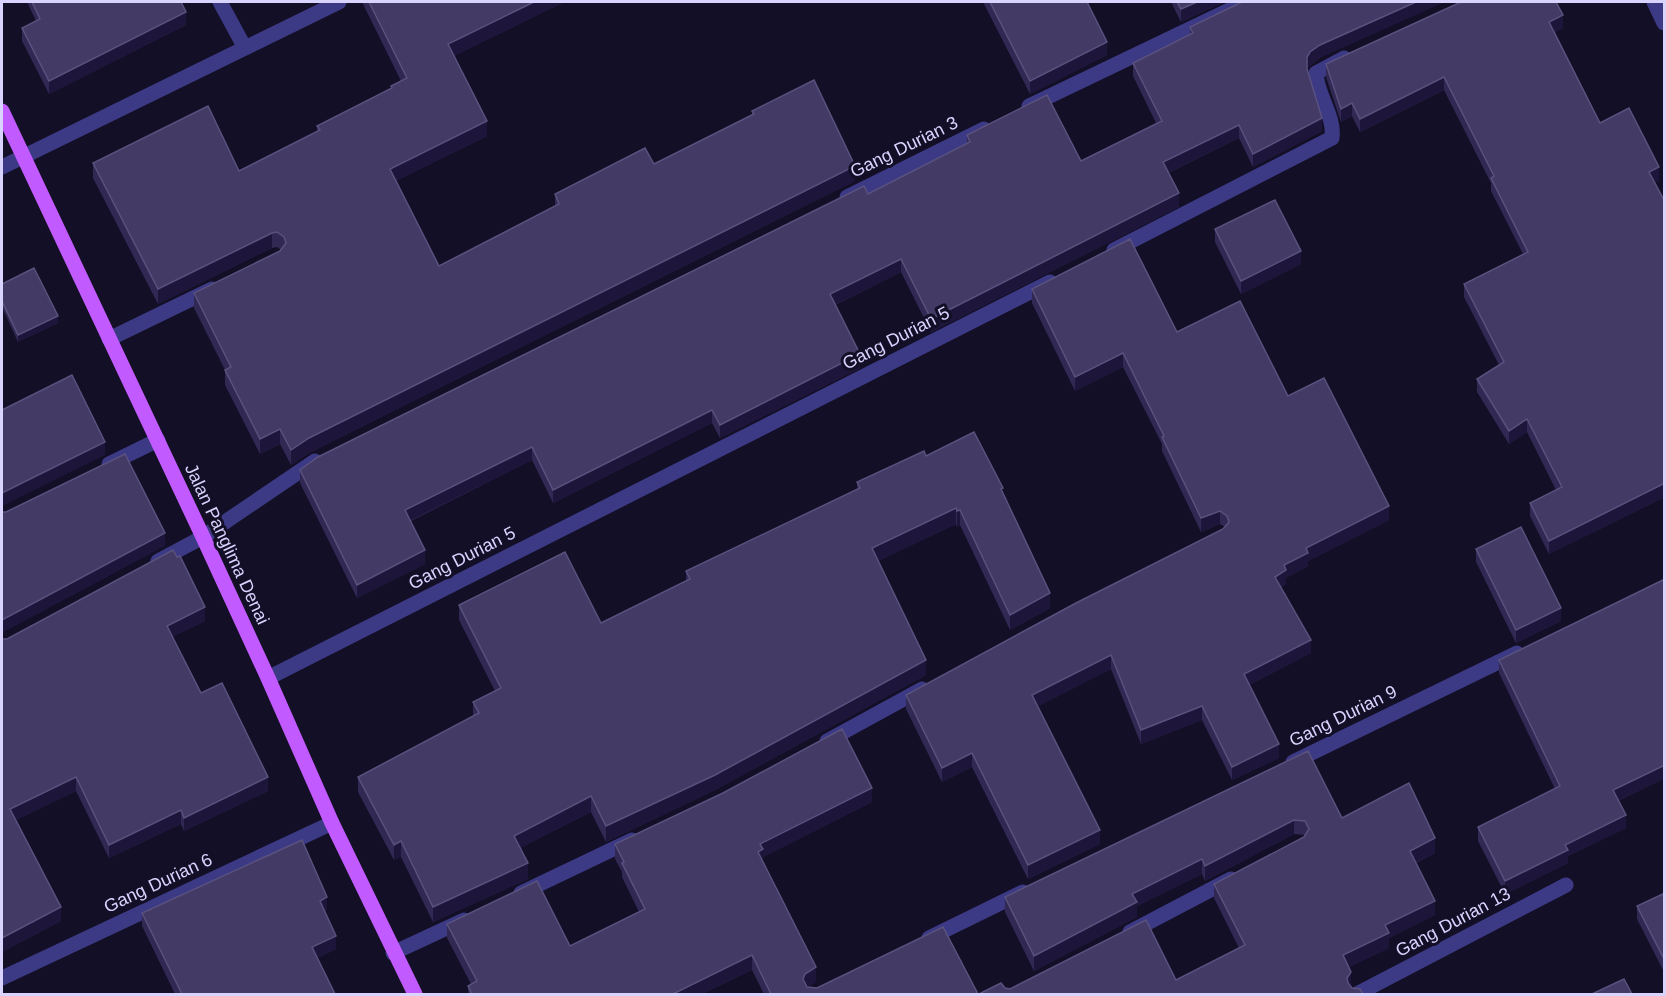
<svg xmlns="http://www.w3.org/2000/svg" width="1666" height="996" font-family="Arial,sans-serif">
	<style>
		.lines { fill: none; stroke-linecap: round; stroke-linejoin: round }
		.service { stroke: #3d3a85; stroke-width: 15 }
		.minor { stroke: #3d3a85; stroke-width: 15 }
		.primary { stroke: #c25bff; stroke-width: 15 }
		.wall { fill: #312854 }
		.shaded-wall { fill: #1d163a }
		.building { fill: #433a66; stroke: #5a527e; stroke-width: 1.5 }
		.labels { text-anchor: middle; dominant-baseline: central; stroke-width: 6; stroke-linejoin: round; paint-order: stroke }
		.street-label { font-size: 18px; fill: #d9d4ff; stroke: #130f26 }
	</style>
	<rect width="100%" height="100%" fill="#130f26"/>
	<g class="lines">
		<g class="service">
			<path d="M220 2 245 48"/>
			<path d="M109 464 158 440"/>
		</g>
		<g class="minor">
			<path d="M1654 2 1664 23"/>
			<path d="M1029 106 1246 2"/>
			<path d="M2 167 339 2"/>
			<path d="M847 197 984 129"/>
			<path d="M1114 250 1332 138C1335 116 1317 95 1316 73L1344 58"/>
			<path d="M109 339 212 289"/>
			<path d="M158 561 203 537 315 461"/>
			<path d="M268 678 1050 282"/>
			<path d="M827 741 922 689"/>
			<path d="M1293 762 1517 653"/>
			<path d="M521 893 632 840"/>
			<path d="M1130 932 1231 879"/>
			<path d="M929 938 1023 892"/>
			<path d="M393 953 464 920"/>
			<path d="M2 978 332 823"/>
			<path d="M1357 994 1566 885"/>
		</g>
		<path class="primary" d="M2 111 203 537 268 678 332 823 415 994"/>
	</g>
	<g class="wall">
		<path d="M27 2H181L186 25 49 94 22 41V28L36 21Z"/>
		<path d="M362 2H564L454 56 487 136 396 181 439 266 555 206V194L654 164 752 114V111L855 181 309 453 291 465 280 444 260 454 225 385V370L194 308V293L281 250 277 247 272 248 158 304 93 178V163L239 171 317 132V126L391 89V86L401 81Z"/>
		<path d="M984 2H1087L1107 55 1030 94 984 4Z"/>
		<path d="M1171 2H1224L1181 22Z"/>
		<path d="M1190 27 1320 58 1310 66 1307 69 1322 131 1253 167 1239 138 1168 173 1179 207 931 332 901 272 835 305 860 368 720 438 712 423 553 503 532 460 411 521 425 564 357 598 300 483V470L868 194 967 144V135L1081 161 1156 123 1133 76V63L1190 34Z"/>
		<path d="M1563 28 1555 32 1600 123 1659 180 1654 182 1665 202V497L1549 554 1530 516V503L1556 490 1527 432 1509 444 1477 392V379L1499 365 1464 297V284L1523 254 1491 191V183L1444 90 1360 132 1352 116 1341 122 1326 77V64Z"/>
		<path d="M1215 229 1301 264 1241 294 1215 242Z"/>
		<path d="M2 284 58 323 18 342 2 307Z"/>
		<path d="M1032 289 1177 332 1288 396 1389 520 1308 561V566L1286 578V584L1281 587 1311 653 1249 685 1279 758 1232 780 1202 720 1141 744 1111 669 1038 706 1100 844 1028 879 972 767 942 782 906 709V695L1223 529 1225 527 1220 524 1201 532 1162 451V444L1123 367 1075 391 1032 303Z"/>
		<path d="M926 456 1003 493 1050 608 1010 630 960 525 957 527 956 524 878 561 926 675 715 790 606 842 591 812 520 848 528 879 433 922 401 857 394 860 358 792V777L473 716V702L495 691 459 620V605L601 623 686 581V571L857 490V482Z"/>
		<path d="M1476 549 1561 621 1516 643 1476 562Z"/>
		<path d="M205 621 172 637 201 693 268 791 184 831 181 824 109 858 76 791 16 820 61 921 2 952V639Z"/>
		<path d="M1499 660 1665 778 1618 801 1626 828 1568 856V863L1505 894 1478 841V827L1555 789 1499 673Z"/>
		<path d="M1308 751 1342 818 1435 853 1416 863 1435 915 1389 938V948L1349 967 1351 987 979 994 1005 988 1010 989 1176 980 1239 948 1214 898V884L1304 837 1305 835 1294 834 1205 881 1202 874 1137 906V917L1034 971 1005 912V897Z"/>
		<path d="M872 802 763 857V862L816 982 808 987 978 994H764L752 970 702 994H468V986L471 984 447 938V924L570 946 639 912 622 877V872L615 859V844Z"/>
		<path d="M1665 893V974L1637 919V906Z"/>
		<path d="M327 910 325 911 336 949 317 958 335 994H175L142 926V913Z"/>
	</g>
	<g class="shaded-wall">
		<path d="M534 2H564L448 59V44Z"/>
		<path d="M1197 2H1224L1181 22V9Z"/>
		<path d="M1416 2H1445L1320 58 1310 66 1307 70V57L1310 52 1320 45Z"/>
		<path d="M186 12V25L49 94V81Z"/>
		<path d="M1563 15V28L1549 35V22Z"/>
		<path d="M1107 42V55L1030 94V81Z"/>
		<path d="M1444 77V90L1360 132V119Z"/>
		<path d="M1352 103V116L1341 122V109Z"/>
		<path d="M1322 118V131L1253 167V154Z"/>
		<path d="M487 121V136L390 184V169Z"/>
		<path d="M1239 125V138L1163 175V162Z"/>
		<path d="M855 166V181L309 453 291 465V450L309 438Z"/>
		<path d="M1659 167V180L1649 185V172Z"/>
		<path d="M1179 193V207L931 332V319Z"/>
		<path d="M272 233V248L158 304V289Z"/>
		<path d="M1301 251V264L1241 294V281Z"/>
		<path d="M901 259V272L830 307V294Z"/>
		<path d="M58 316V323L18 342V335Z"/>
		<path d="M1123 353V367L1075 391V377Z"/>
		<path d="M860 354V368L720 438V425Z"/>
		<path d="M712 410V423L553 503V490Z"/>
		<path d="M1527 419V432L1509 444V431Z"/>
		<path d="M280 429V444L260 454V439Z"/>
		<path d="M105 442V455L2 506V493Z"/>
		<path d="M532 447V460L405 523V510Z"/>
		<path d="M1665 483V497L1549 554V541Z"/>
		<path d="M1389 506V520L1308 561V566L1286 578V584L1275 590V577L1284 565 1306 548Z"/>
		<path d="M956 508V524L872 564V548Z"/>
		<path d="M960 510V525L957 527V511Z"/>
		<path d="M1220 511V524L1201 532V518Z"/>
		<path d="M165 533V546L2 633V620Z"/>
		<path d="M425 550V564L357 598V585Z"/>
		<path d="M1050 593V608L1010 630V615Z"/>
		<path d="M205 607V621L167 640V626Z"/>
		<path d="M1561 608V621L1516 643V630Z"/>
		<path d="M1311 640V653L1244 688V674Z"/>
		<path d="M1111 655V669L1032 709V695Z"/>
		<path d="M926 660V675L715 790 606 842V826Z"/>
		<path d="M1202 706V720L1141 744V730Z"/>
		<path d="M1279 744V758L1232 780V767Z"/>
		<path d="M972 753V767L942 782V768Z"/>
		<path d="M1665 765V778L1613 803V790Z"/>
		<path d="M76 777V791L10 823V809Z"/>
		<path d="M268 777V791L184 831V818Z"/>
		<path d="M872 788V802L763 857V864L758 852 760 844Z"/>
		<path d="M591 796V812L514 851V836Z"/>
		<path d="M181 810V824L109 858V845Z"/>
		<path d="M1626 815V828L1568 856V863L1505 894V881L1565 845Z"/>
		<path d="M1294 820V834L1205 881V866Z"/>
		<path d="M1100 830V844L1028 879V865Z"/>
		<path d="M1435 838V853L1410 865V851Z"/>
		<path d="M401 841V857L394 860V845Z"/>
		<path d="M1202 859V874L1137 906V917L1034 971V956L1132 894Z"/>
		<path d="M528 863V879L433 922V907Z"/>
		<path d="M327 897V910L320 914V901Z"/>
		<path d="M1435 901V915L1389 938V948L1343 970V955L1385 925Z"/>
		<path d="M61 907V921L2 952V938Z"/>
		<path d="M336 936V949L312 960V947Z"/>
		<path d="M752 955V970L702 994H673Z"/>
		<path d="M816 967V982L805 989 803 979 805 974Z"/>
		<path d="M1351 972V986L1347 993V978Z"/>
	</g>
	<g class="building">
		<path d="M32 2H181L186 12 49 81 22 28 40 19Z"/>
		<path d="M369 2H534L448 44 487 121 390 169 439 266 559 204 555 194 645 148 654 164 754 114 752 111 814 80 855 166 309 438 291 450 280 429 260 439 225 370 231 367 194 293 280 251 286 243 284 237 277 232 272 233 158 289 93 163 208 106 239 171 320 130 317 126 392 88 391 86 407 78Z"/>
		<path d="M990 2H1087L1107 42 1030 81Z"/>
		<path d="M1177 2H1197L1181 9Z"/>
		<path d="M1242 2H1416L1320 45 1310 52 1307 57V69L1322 118 1253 154 1239 125 1163 162 1179 193 931 319 901 259 830 294 860 354 720 425 712 410 553 490 532 447 405 510 425 550 357 585 300 470 318 457 864 186 868 194 970 142 967 135 1047 95 1081 161 1162 121 1133 63 1193 33 1190 27Z"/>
		<path d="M1461 2H1556L1563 15 1549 22 1600 123 1629 108 1659 167 1649 172 1665 202V483L1549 541 1530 503 1562 487 1527 419 1509 431 1477 379 1504 362 1464 284 1528 252 1491 178 1494 176 1444 77 1360 119 1352 103 1341 109 1326 64Z"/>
		<path d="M1275 200 1301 251 1241 281 1215 229Z"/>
		<path d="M1130 239 1177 332 1240 301 1288 396 1324 378 1389 506 1306 548 1308 553 1284 565 1286 570 1275 577 1311 640 1244 674 1279 744 1232 767 1202 706 1141 730 1111 655 1032 695 1100 830 1028 865 972 753 942 768 906 695 1076 603 1223 529 1229 522 1227 516 1220 511 1201 518 1162 437 1164 436 1123 353 1075 377 1032 289Z"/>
		<path d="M34 268 58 316 18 335 2 301V284Z"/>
		<path d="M72 375 105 442 2 493V410Z"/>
		<path d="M974 432 1003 488 1001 489 1050 593 1010 615 960 510 957 511 956 508 872 548 926 660 715 775 606 826 591 796 514 836 528 863 433 907 401 841 394 845 358 777 479 713 473 702 501 688 459 605 565 552 601 623 690 579 686 571 860 488 857 482 924 451 926 456Z"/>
		<path d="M125 454 165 533 2 620V512H6Z"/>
		<path d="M1521 527 1561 608 1516 630 1476 549Z"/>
		<path d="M173 550 177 557 180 556 205 607 167 626 201 693 222 683 268 777 184 818 181 810 109 845 76 777 10 809 61 907 2 938V639H7Z"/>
		<path d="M1665 579V765L1613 790 1626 815 1565 845 1568 850 1505 881 1478 827 1560 786 1499 660Z"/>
		<path d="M842 729 872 788 760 844 763 849 758 852 816 967 805 974 803 979 807 987 817 988 943 927 978 994H771L752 955 673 994H472L468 986 477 981 447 924 537 881 570 946 645 909 622 863 624 862 615 844 723 793Z"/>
		<path d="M1308 751 1342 818 1409 783 1435 838 1410 851 1435 901 1385 925 1389 933 1343 955 1351 972 1347 978 1348 983 1352 988 1360 989 1363 994H979L1001 983 1005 988 1010 989 1146 920 1176 980 1245 945 1214 884 1304 837 1309 829 1305 821 1294 820 1205 866 1202 859 1132 894 1137 902 1034 956 1005 897Z"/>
		<path d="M302 840 327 897 320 901 336 936 312 947 335 994H182L142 913Z"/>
		<path d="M1665 893V961L1637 906Z"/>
		<path d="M1624 979 1632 994H1592Z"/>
	</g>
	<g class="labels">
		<g class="street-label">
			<text transform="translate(904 147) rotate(-26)">Gang Durian 3</text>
			<text transform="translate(896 338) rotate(-27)">Gang Durian 5</text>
			<text transform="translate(227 544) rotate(65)">Jalan Panglima Denai</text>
			<text transform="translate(462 558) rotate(-27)">Gang Durian 5</text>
			<text transform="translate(1343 716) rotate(-26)">Gang Durian 9</text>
			<text transform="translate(158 883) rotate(-25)">Gang Durian 6</text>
			<text transform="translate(1453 922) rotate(-28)">Gang Durian 13</text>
		</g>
	</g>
	<rect width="1666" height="996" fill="none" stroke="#d9d4ff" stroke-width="6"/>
</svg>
